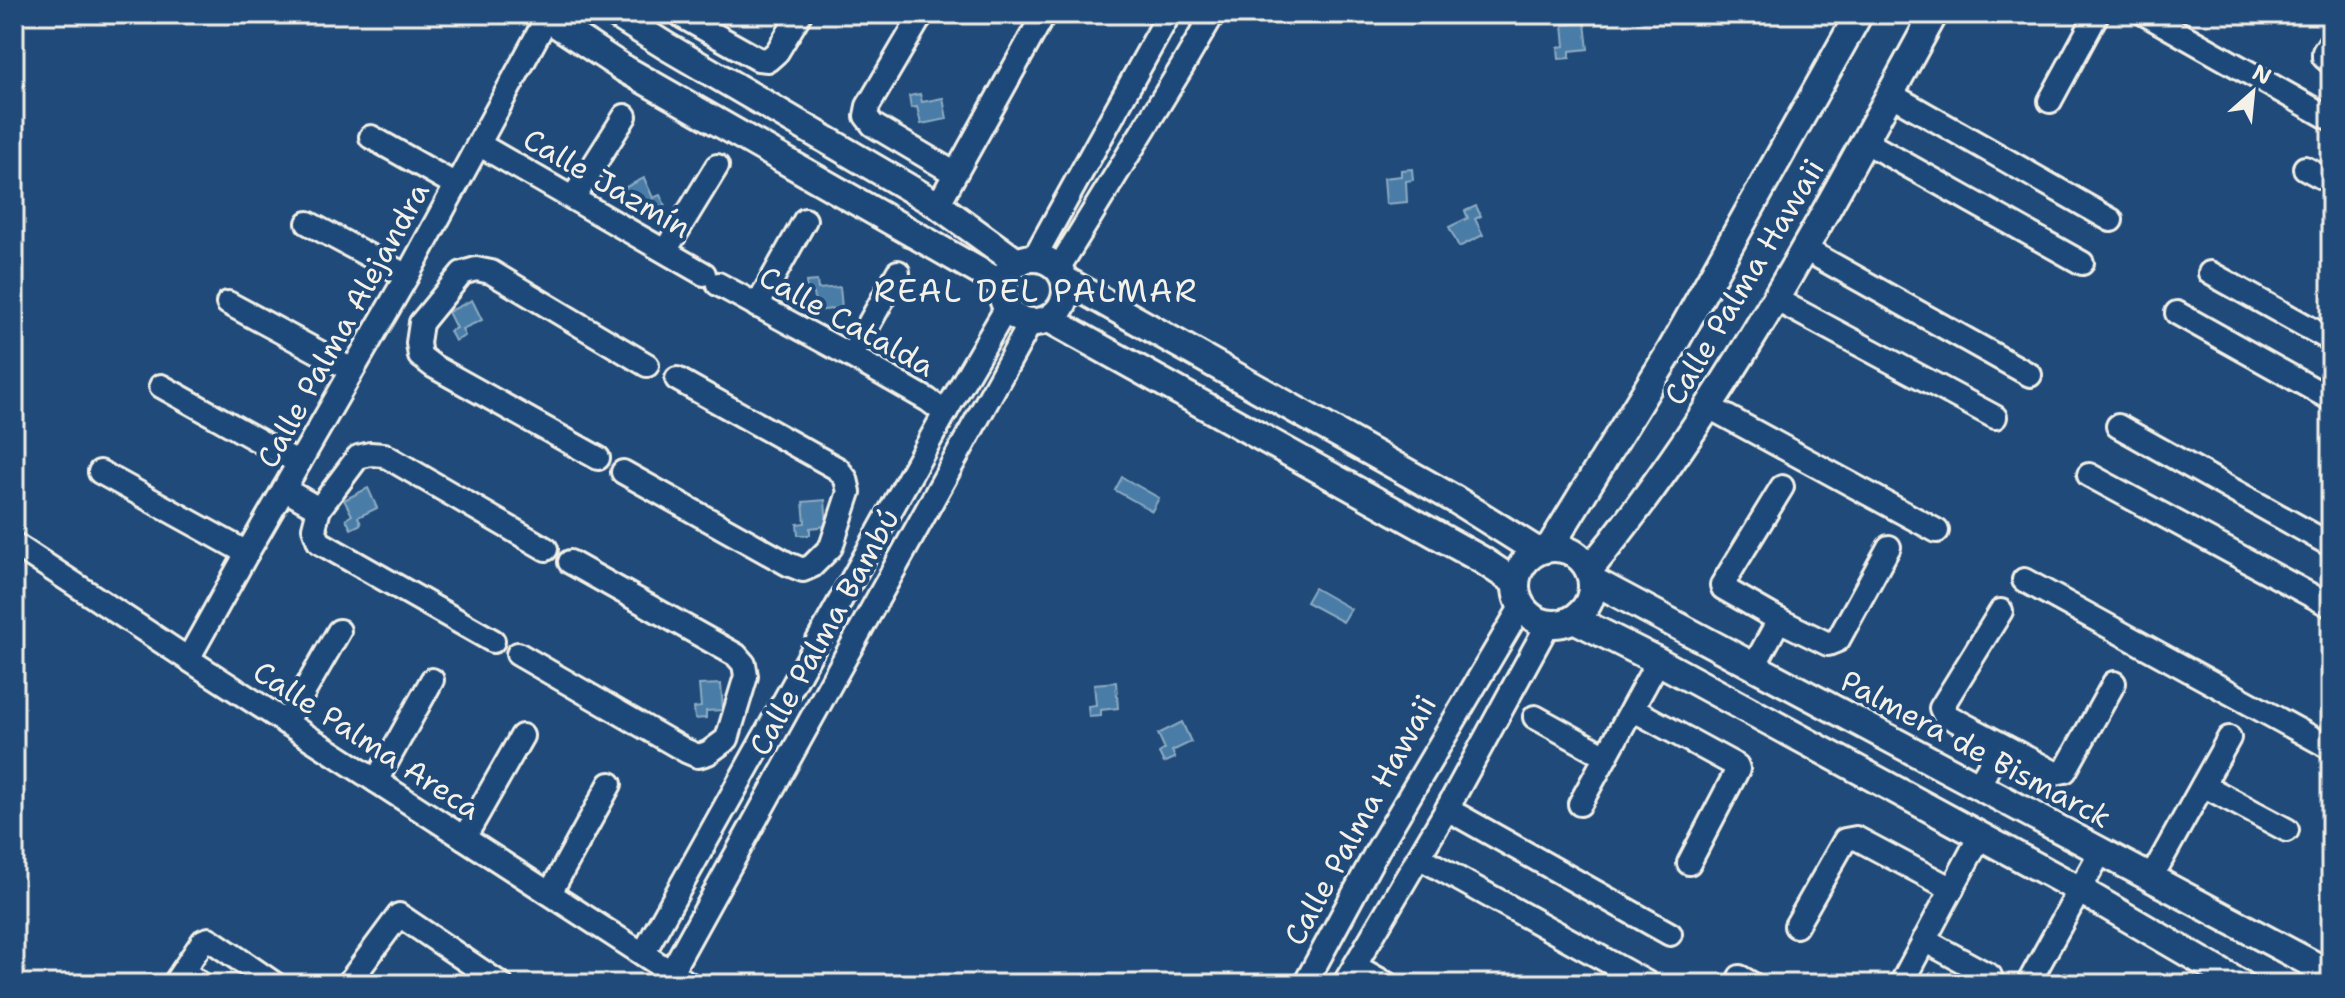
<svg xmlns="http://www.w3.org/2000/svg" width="2345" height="998" font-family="'Shantell Sans',sans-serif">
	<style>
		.water { fill: #4a7da7; stroke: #8eabc1; stroke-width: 2 }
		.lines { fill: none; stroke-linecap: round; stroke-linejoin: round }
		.minor-casing { stroke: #f4f1e8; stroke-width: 28 }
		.tertiary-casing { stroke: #f4f1e8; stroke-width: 32 }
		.minor { stroke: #1f4a7a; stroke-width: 22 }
		.tertiary { stroke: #1f4a7a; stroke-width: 26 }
		.labels { text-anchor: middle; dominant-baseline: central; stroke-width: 8; stroke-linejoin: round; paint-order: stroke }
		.street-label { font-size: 30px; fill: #f4f1e8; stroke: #1f4a7a }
		.neighbourhood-label { font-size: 32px; letter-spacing: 2px; fill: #f4f1e8; stroke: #1f4a7a }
	</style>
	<rect width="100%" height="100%" fill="#1f4a7a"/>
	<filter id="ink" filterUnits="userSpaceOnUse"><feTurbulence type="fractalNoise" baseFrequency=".0125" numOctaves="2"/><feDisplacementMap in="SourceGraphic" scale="16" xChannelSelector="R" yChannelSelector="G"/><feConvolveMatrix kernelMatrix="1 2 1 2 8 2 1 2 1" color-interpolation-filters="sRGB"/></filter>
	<g filter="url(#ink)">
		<g class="water">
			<path d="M1585 23 1588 49 1570 51V58L1559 59 1558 47 1565 46 1563 25Z"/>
			<path d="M920 94 922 102 943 98 947 119 921 124 917 107 911 108 909 96Z"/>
			<path d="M1412 169 1413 180 1406 181 1407 202 1386 204 1384 178 1401 176V170Z"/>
			<path d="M644 178 653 198 660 195 665 205 655 210 652 204 636 212 624 188Z"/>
			<path d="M1476 206 1481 216 1475 219 1483 235 1459 247 1449 227 1468 218 1465 211Z"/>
			<path d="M817 281 818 289 840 287 842 308 815 311 814 294H807L806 282Z"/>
			<path d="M472 300 482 320 462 329 465 336 455 341 450 331 456 328 448 312Z"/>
			<path d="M1122 477 1159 498 1152 511 1115 490Z"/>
			<path d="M368 488 377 508 358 517 361 524 351 529 346 519 352 515 344 500Z"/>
			<path d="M825 500 827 526 810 528V535H798L797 524 805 523 803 502Z"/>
			<path d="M1314 588 1351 609 1343 622 1306 602Z"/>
			<path d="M1116 682 1118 708 1101 710V716L1089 717 1088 706 1096 705 1094 684Z"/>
			<path d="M721 684 723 710 706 711V718L695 719 694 708 701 707 699 685Z"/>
			<path d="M1182 722 1191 742 1172 751 1175 758 1164 763 1159 753 1165 749 1158 734Z"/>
		</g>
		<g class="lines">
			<defs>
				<g id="minor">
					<path d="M922 14 868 106 866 116 873 125 954 173"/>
					<path d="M2145 14 2331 119"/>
					<path d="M683 17 758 59 768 60 777 52 800 14"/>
					<path d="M2331 41 2324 52V57L2331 63"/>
					<path d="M1890 94 2111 220"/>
					<path d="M2050 101 2097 14"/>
					<path d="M371 137 456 185"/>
					<path d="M1864 141 2082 263"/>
					<path d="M480 145 704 274"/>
					<path d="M2305 168 2331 182"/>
					<path d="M573 198 625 116"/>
					<path d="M938 205 1044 14"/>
					<path d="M308 223 407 276"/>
					<path d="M1803 248 2030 375"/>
					<path d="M665 251 717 166"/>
					<path d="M1034 258 1169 14"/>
					<path d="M1058 269 1182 67 1213 14"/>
					<path d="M2210 273 2331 340"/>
					<path d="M718 284 851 356 928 400 945 413"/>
					<path d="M1775 299 1995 417"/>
					<path d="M228 303 352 370"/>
					<path d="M757 306 805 220"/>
					<path d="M2177 313 2331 399"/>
					<path d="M421 323 462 273 476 269 491 272 647 365"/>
					<path d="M421 323 418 343 420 356 433 366 598 458"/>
					<path d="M851 356 898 272"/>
					<path d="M161 386 299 463"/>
					<path d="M1709 407 1937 531"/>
					<path d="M2118 426 2331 545"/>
					<path d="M100 472 247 553"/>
					<path d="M623 472 788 564 803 570 812 566 831 547 849 492 846 479 838 469 677 379"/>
					<path d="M2089 475 2331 606"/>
					<path d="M1782 487 1722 585 1723 588 1779 620 1828 644 1838 640 1889 547"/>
					<path d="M284 489 319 509"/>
					<path d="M14 544 188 659 689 984"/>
					<path d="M2024 580 2331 748"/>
					<path d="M2001 611 1941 708 1944 714 2055 773 2065 771 2114 683"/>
					<path d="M493 641 319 542 314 528 319 509 358 457 370 454 384 455 546 549"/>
					<path d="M518 654 686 751 698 756 708 753 727 739 746 676 744 664 736 655 570 562"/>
					<path d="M188 659 247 553 407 276 549 14"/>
					<path d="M1754 666 1779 620"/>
					<path d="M1632 709 1737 766 1738 769 1689 863"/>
					<path d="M1535 717 1606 756"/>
					<path d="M286 723 339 631"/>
					<path d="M376 781 432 680"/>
					<path d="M2203 785 2287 830"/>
					<path d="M1978 786 2001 745"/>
					<path d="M1580 804 1658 661"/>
					<path d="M1447 809 1670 934"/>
					<path d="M464 838 522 736"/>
					<path d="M1419 857 1647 983"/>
					<path d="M2151 878 2229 738"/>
					<path d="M550 893 610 784"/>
					<path d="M1796 926 1845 840 1856 838 1952 889"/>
					<path d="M1924 940 1990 976"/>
					<path d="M643 954 945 413 1007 307"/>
					<path d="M1355 966 1387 984"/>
					<path d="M183 971 201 984"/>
					<path d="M671 972 1031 322"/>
					<path d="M1740 977 1752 984"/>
					<path d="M174 984 203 941 209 939 275 984"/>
					<path d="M348 984 399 915 501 984"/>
					<path d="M1305 984 1377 851 1521 607"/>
					<path d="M1344 984 1447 809 1548 624"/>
					<path d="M1901 984 1980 836"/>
					<path d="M2028 984 2101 851"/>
				</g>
				<g id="tertiary">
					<path d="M541 14 623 68 1003 285"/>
					<path d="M615 14 666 46 938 205 1018 263"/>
					<circle cx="1034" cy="290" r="32"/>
					<path d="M1065 280 1456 500 1537 551"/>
					<path d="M1049 319 1482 560 1515 582"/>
					<path d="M1550 547 1671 350 1859 14"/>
					<circle cx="1554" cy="586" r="38"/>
					<path d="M1589 570C1728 402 1829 205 1934 14"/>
					<path d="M1592 580 2331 974"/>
					<path d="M1574 619 1658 661 2080 890 2241 984"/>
				</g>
			</defs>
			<use href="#minor" class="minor-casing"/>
			<use href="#tertiary" class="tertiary-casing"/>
			<use href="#minor" class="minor"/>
			<use href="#tertiary" class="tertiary"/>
		</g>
	</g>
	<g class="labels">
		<g class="street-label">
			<text transform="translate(607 183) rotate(30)">Calle Jazmín</text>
			<text transform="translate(1744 282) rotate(-59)">Calle Palma Hawaii</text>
			<text transform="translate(847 321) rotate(29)">Calle Catalda</text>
			<text transform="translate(343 325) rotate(-61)">Calle Palma Alejandra</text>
			<text transform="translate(824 632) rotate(-61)">Calle Palma Bambú</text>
			<text transform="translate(367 740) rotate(33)">Calle Palma Areca</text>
			<text transform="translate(1976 749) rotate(28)">Palmera de Bismarck</text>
			<text transform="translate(1360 820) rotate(-61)">Calle Palma Hawaii</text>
		</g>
		<g class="neighbourhood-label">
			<text x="1036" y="290">REAL DEL PALMAR</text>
		</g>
	</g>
	<rect width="2345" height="998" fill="none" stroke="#1f4a7a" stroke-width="48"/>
	<rect x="24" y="24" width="2297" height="950" fill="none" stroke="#f4f1e8" stroke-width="3" filter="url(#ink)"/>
	<g transform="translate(2253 92) rotate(27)" stroke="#1f4a7a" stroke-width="6" paint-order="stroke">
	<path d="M0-6L14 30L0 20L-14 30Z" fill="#f4f1e8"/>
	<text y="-12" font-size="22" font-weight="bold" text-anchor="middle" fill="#f4f1e8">N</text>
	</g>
</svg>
